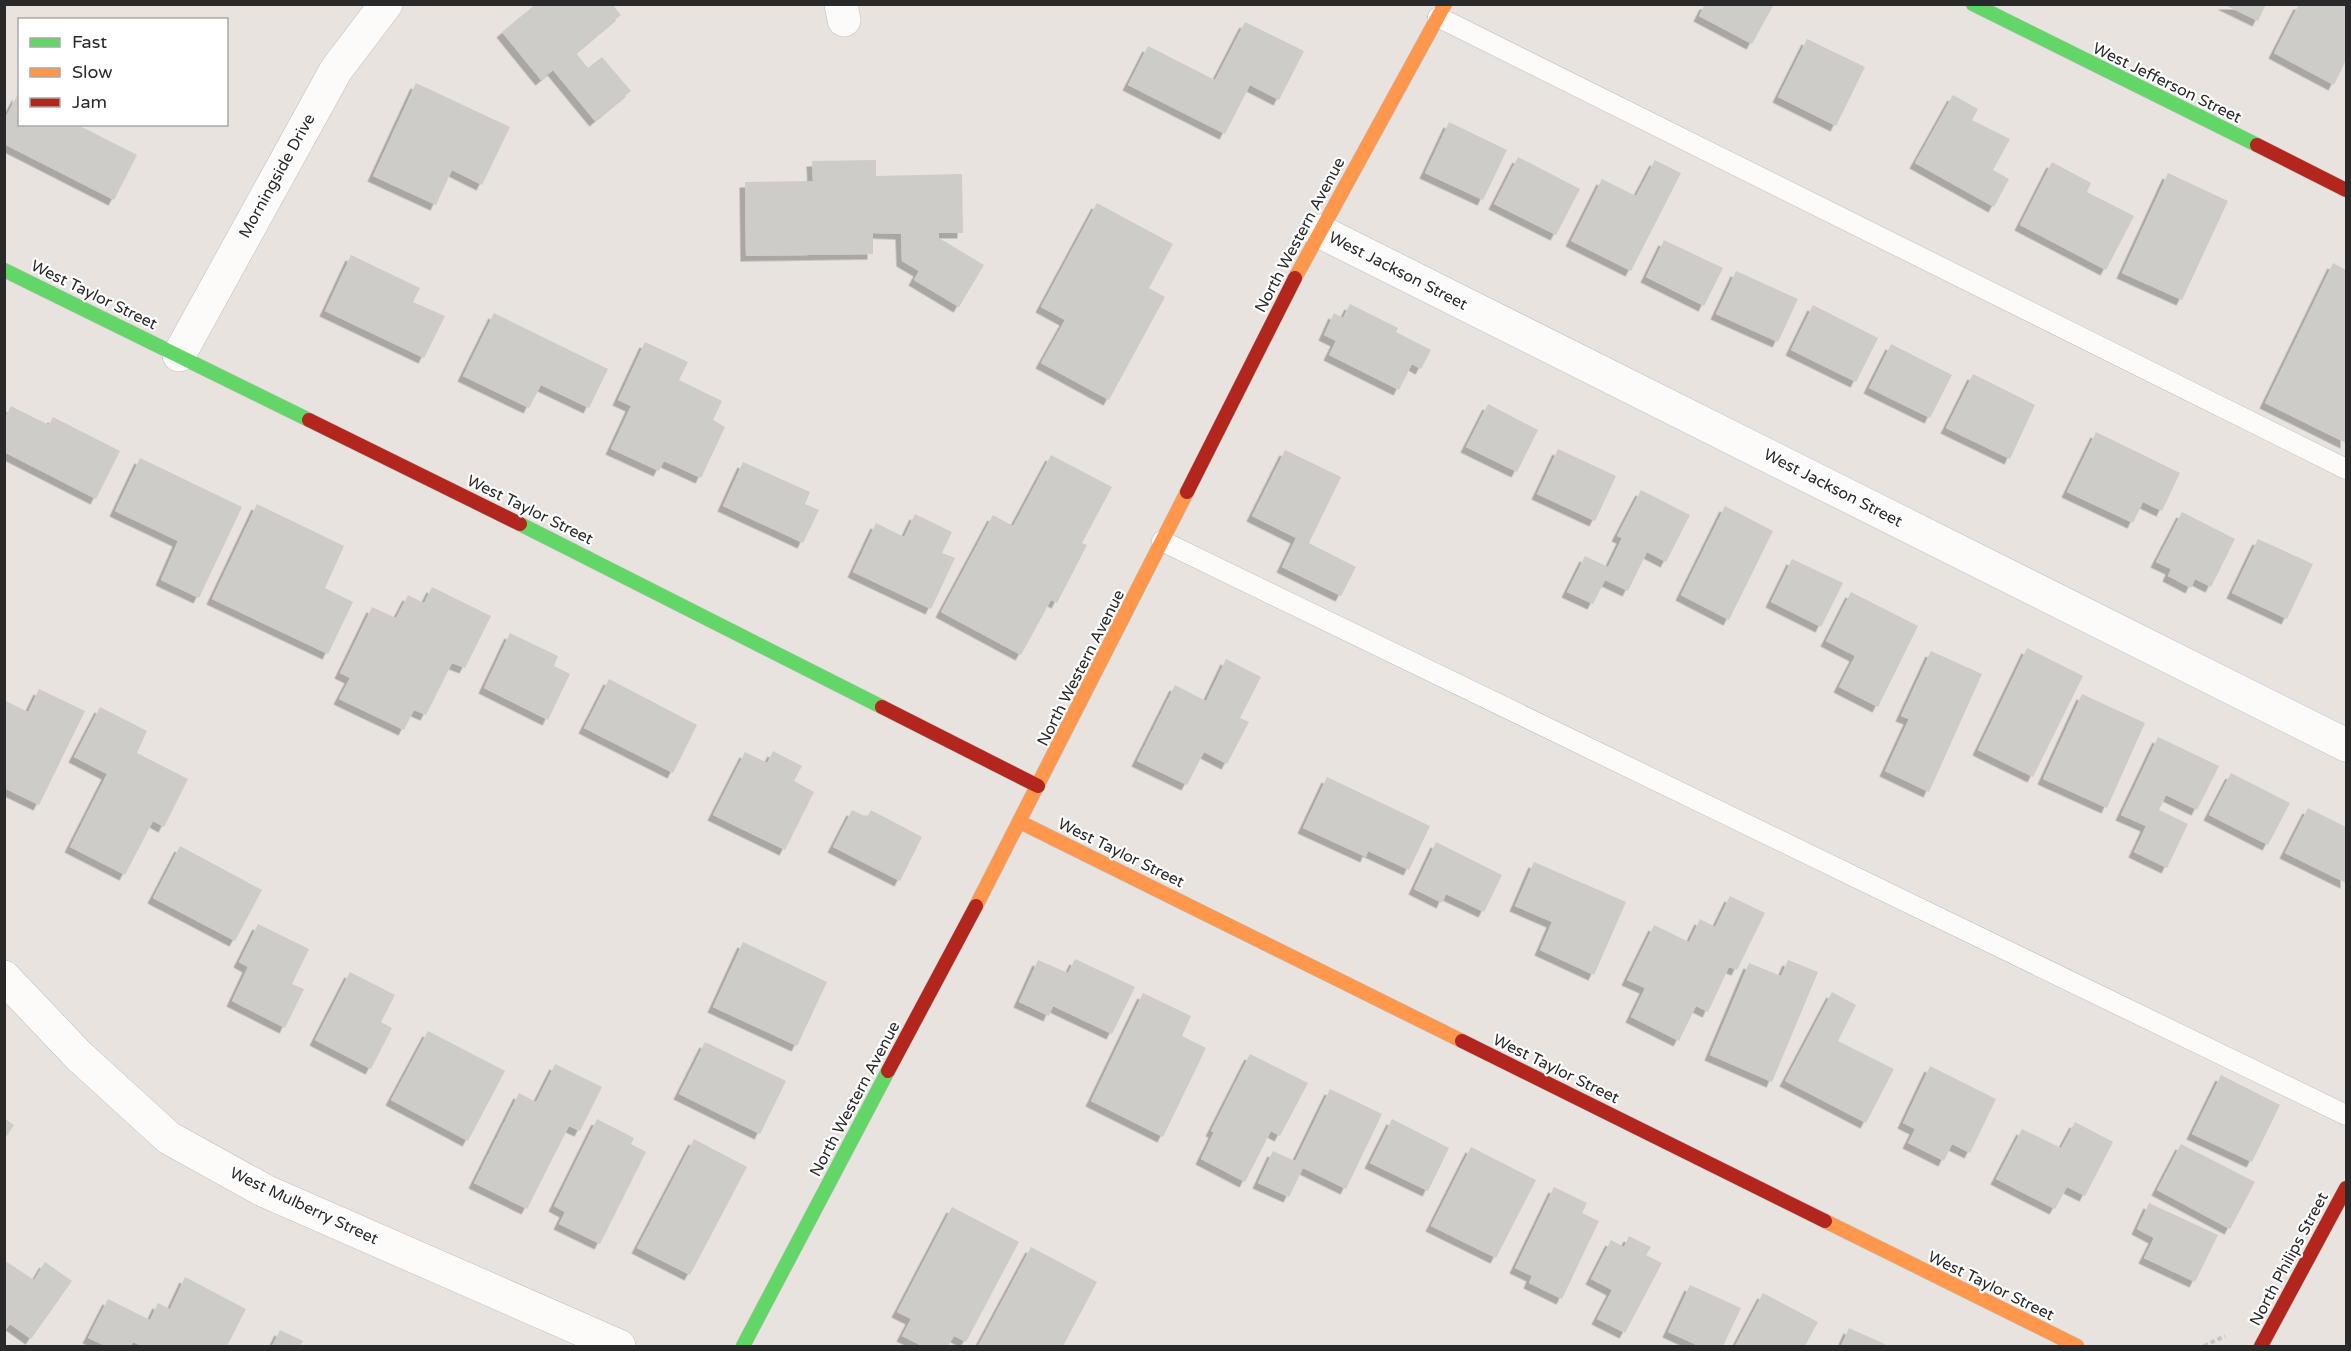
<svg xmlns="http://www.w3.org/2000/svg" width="2351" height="1351" font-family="'Varela Round',sans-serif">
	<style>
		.building { fill: #ceccc8; filter: url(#shadow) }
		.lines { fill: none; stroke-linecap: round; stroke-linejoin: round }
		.lane-casing { stroke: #c1bfc0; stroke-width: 21 }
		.street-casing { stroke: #c1bfc0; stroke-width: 34 }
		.fast-casing { stroke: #c1bfc0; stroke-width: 15 }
		.slow-casing { stroke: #c1bfc0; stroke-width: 15 }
		.jam-casing { stroke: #c1bfc0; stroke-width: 15 }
		.path { stroke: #c6c5c5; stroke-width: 4; stroke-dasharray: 4.5 3; stroke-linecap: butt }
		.lane { stroke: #fcfbfa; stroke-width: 20 }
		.street { stroke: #fcfbfa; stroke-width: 33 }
		.fast { stroke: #63d668; stroke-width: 14 }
		.slow { stroke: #ff974d; stroke-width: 14 }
		.jam { stroke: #b3261e; stroke-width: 14 }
		.labels { text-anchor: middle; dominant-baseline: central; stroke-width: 4.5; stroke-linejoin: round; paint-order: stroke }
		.street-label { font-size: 16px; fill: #292929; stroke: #fff }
	</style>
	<defs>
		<filter id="shadow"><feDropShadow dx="-5.5" dy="5.5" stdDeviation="0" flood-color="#0004"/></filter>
	</defs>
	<rect width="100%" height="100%" fill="#e8e3de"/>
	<g class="building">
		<path d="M536 4H612L621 15 576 53 588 68 602 57 631 91 595 121 553 70 541 80 502 32Z"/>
		<path d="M1705 4H1774L1752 44 1699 16Z"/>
		<path d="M2223 4H2266L2258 21Z"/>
		<path d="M2299 4H2346V60L2334 85 2274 53Z"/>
		<path d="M1245 22 1304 51 1279 100 1250 85 1225 134 1128 85 1148 46 1215 80Z"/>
		<path d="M1807 39 1865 67 1836 126 1778 97Z"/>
		<path d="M416 83 510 127 482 185 452 170 436 205 373 176Z"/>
		<path d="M18 94 20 124H76L137 155 114 200 4 144V120Z"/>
		<path d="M1953 95 1978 109 1972 120 2010 139 1993 170 2009 179 1994 207 1915 163Z"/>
		<path d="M1449 122 1507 150 1483 200 1425 173Z"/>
		<path d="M1518 157 1580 189 1556 235 1494 204Z"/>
		<path d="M876 160V176L962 174 963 233H939V238L984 265 959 307 914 280 919 271 902 261 901 234 873 233V254L746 256 745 182 813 181 812 161Z"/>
		<path d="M1655 160 1681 173 1631 271 1571 241 1602 179 1636 196Z"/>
		<path d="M2052 162 2091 183 2087 192 2134 216 2106 270 2020 225Z"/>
		<path d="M2168 173 2228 201 2182 300 2122 273Z"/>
		<path d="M1097 203 1173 244 1149 288 1165 297 1109 400 1041 363 1065 320 1041 307Z"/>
		<path d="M1664 240 1723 268 1704 306 1646 277Z"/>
		<path d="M351 255 420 288 413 302 445 316 424 358 325 311Z"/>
		<path d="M2333 263 2346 270V443L2265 403Z"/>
		<path d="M1736 271 1798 299 1778 342 1716 314Z"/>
		<path d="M1350 304 1398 328 1396 332 1431 350 1421 369 1412 364 1399 390 1329 355 1336 341 1324 335 1334 313 1343 318Z"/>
		<path d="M1813 305 1878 338 1856 382 1791 350Z"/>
		<path d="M494 313 608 369 589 408 541 385 529 408 463 376Z"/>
		<path d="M645 342 688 362 679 380 722 401 713 420 725 427 701 478 664 461 659 471 611 449 631 406 618 400Z"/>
		<path d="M1891 344 1952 375 1930 418 1869 388Z"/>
		<path d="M1973 374 2035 405 2010 459 1946 428Z"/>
		<path d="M1488 404 1538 430 1517 472 1466 447Z"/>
		<path d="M11 406 49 425 53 417 120 451 96 499 4 452V419Z"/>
		<path d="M2096 432 2180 473 2162 511 2143 502 2133 523 2067 492Z"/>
		<path d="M1558 449 1616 476 1595 521 1537 494Z"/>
		<path d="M1285 450 1341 477 1309 543 1356 567 1341 596 1282 567 1296 538 1252 516Z"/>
		<path d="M1051 455 1112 487 1082 543 1087 545 1057 603 1051 600 1021 655 941 612 993 515 1013 526Z"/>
		<path d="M140 458 242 507 199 598 161 580 178 541 115 511Z"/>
		<path d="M743 462 810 492 805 504 819 510 803 543 723 506Z"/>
		<path d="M1641 490 1690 515 1666 562 1647 552 1628 591 1605 580 1593 604 1567 592 1585 556 1608 567 1622 538 1617 536Z"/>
		<path d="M257 504 344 546 325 588 353 602 328 654 212 599Z"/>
		<path d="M1725 506 1773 531 1729 620 1681 595Z"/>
		<path d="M2182 512 2235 539 2211 587 2195 579 2191 588 2168 576 2171 569 2156 562Z"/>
		<path d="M915 514 952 532 942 553 955 558 931 609 853 572 876 523 904 537Z"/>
		<path d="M2258 539 2313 564 2287 619 2232 593Z"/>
		<path d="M1792 559 1843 583 1821 627 1771 602Z"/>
		<path d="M432 587 491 616 465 668 452 663 426 715 414 710 404 730 339 699 350 678 340 673 372 607 396 618 408 595 424 603Z"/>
		<path d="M1851 592 1918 626 1878 707 1839 687 1855 656 1826 641Z"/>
		<path d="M510 633 558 656 554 666 570 674 548 720 484 688Z"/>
		<path d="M2027 648 2083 676 2033 777 1978 750Z"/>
		<path d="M1931 651 1982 674 1929 792 1885 771 1909 719 1901 716Z"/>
		<path d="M1226 659 1261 677 1240 718 1249 722 1227 764 1204 752 1187 785 1137 761 1175 685 1206 701Z"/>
		<path d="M609 679 697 725 673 773 584 728Z"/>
		<path d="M39 689 85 711 39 805 4 788V700L28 712Z"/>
		<path d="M2082 694 2145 723 2107 808 2043 779Z"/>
		<path d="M100 707 147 731 137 753 188 779 164 827 153 821 125 875 70 847 107 774 74 757Z"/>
		<path d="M2158 737 2219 766 2197 810 2166 795 2159 810 2188 824 2167 868 2134 852 2146 826 2121 815Z"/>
		<path d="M773 751 802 766 794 781 814 792 785 850 713 815 745 752 767 763Z"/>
		<path d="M2231 773 2290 803 2268 845 2209 815Z"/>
		<path d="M1327 777 1430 826 1409 870 1368 851 1366 857 1303 828Z"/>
		<path d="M2308 808 2346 827V883L2285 853Z"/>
		<path d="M852 810 867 817 871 810 922 837 900 881 833 847Z"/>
		<path d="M1436 842 1502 875 1484 912 1446 894 1442 903 1414 889Z"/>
		<path d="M180 846 262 890 235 941 153 898Z"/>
		<path d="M1534 862 1626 902 1594 975 1540 950 1552 922 1515 906Z"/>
		<path d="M1730 896 1765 913 1737 970 1729 967 1708 1012 1696 1006 1679 1041 1631 1017 1645 988 1627 980 1654 925 1689 942 1700 919 1715 927Z"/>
		<path d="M258 924 309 949 292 984 304 989 285 1028 232 1001 248 967 239 962Z"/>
		<path d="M743 942 827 982 797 1046 713 1007Z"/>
		<path d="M1075 959 1135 987 1112 1034 1053 1006 1049 1016 1019 1002 1038 960 1068 973Z"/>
		<path d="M1788 960 1818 972 1772 1082 1710 1055 1749 963 1781 976Z"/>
		<path d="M350 972 395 995 381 1022 392 1028 371 1069 315 1040Z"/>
		<path d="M1832 992 1856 1005 1838 1041 1894 1069 1866 1123 1785 1081Z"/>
		<path d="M1143 993 1191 1016 1182 1036 1206 1048 1163 1137 1091 1101Z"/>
		<path d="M428 1031 505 1071 468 1141 391 1100Z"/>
		<path d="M705 1042 786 1081 760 1134 679 1094Z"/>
		<path d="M1250 1054 1308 1083 1280 1136 1271 1131 1245 1182 1201 1159 1214 1132 1211 1131Z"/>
		<path d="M555 1064 602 1087 580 1131 569 1126 527 1209 474 1183 519 1093 536 1102Z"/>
		<path d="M1930 1066 1996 1099 1970 1153 1952 1144 1944 1161 1908 1143 1915 1129 1903 1123Z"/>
		<path d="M2221 1075 2280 1105 2252 1162 2192 1134Z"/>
		<path d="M1330 1089 1382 1114 1346 1189 1303 1168 1289 1197 1258 1183 1273 1151 1295 1161Z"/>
		<path d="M4 1118 14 1125 4 1140Z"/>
		<path d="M597 1119 634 1138 631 1144 646 1152 600 1244 559 1224 565 1212 554 1206Z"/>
		<path d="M1392 1119 1449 1148 1428 1191 1370 1163Z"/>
		<path d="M2075 1122 2113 1142 2085 1196 2067 1187 2055 1209 1996 1179 2022 1129 2061 1148Z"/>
		<path d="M694 1139 747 1167 690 1275 637 1248Z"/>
		<path d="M2181 1144 2255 1182 2230 1229 2157 1190Z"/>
		<path d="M1471 1147 1536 1180 1496 1258 1431 1226Z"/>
		<path d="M1554 1187 1587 1203 1582 1213 1599 1221 1562 1299 1529 1283 1532 1276 1515 1268Z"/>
		<path d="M2149 1203 2218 1235 2195 1282 2144 1258 2154 1238 2137 1229Z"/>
		<path d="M952 1207 1019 1242 966 1342 954 1336 948 1346H922L902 1336 911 1319 897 1312Z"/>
		<path d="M1629 1236 1651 1247 1646 1255 1662 1263 1625 1333 1597 1319 1612 1290 1591 1279 1611 1240 1624 1247Z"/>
		<path d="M1031 1247 1097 1282 1063 1346H978Z"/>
		<path d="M4 1260 34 1280 45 1262 72 1281 31 1339 10 1324 4 1332Z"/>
		<path d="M185 1277 246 1309 227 1346H142L133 1342 131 1346H106L88 1338 108 1299 150 1320 158 1303 170 1309Z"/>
		<path d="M1690 1285 1741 1308 1723 1346H1699L1668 1332Z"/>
		<path d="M1763 1293 1818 1322 1805 1346H1735Z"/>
		<path d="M1849 1328 1889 1346H1841Z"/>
		<path d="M280 1330 303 1341 300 1346H272Z"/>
	</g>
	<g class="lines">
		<defs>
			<g id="lane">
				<path d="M1438 17 2346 469"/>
				<path d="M1162 541 2346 1115"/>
			</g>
			<g id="street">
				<path d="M841 4 844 20"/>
				<path d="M1319 231 2346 745"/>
				<path d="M179 355 336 70 386 4"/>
				<path d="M4 977 79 1056 169 1138 265 1191 619 1346"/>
			</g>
			<g id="fast">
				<path d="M1973 4 2257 145"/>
				<path d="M4 270 309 420"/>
				<path d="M520 524 882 707"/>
				<path d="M743 1346 888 1071"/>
			</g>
			<g id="slow">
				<path d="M1295 278 1445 4"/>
				<path d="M1020 822 1462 1041"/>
				<path d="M976 906 1187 492"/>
				<path d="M1825 1221 2077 1346"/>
			</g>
			<g id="jam">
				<path d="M2257 145 2346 190"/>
				<path d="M309 420 520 524"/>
				<path d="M1187 492 1295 278"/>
				<path d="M882 707 1038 786"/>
				<path d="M1462 1041 1825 1221"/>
				<path d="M888 1071 976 906"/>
				<path d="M2261 1346 2346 1188"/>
			</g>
		</defs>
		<use href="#lane" class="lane-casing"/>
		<use href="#street" class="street-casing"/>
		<use href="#fast" class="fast-casing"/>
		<use href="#slow" class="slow-casing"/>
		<use href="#jam" class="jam-casing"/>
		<path class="path" d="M2204 1346 2225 1336"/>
		<use href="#lane" class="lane"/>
		<use href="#street" class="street"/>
		<use href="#fast" class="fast"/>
		<use href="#slow" class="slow"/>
		<use href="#jam" class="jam"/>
	</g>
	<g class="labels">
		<g class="street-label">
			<text transform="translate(2167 83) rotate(26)">West Jefferson Street</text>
			<text transform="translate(277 176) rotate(-61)">Morningside Drive</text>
			<text transform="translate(1300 235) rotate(-62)">North Western Avenue</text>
			<text transform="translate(1398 271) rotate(27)">West Jackson Street</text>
			<text transform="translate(94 295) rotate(26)">West Taylor Street</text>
			<text transform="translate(1833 488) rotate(27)">West Jackson Street</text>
			<text transform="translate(530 510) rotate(26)">West Taylor Street</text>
			<text transform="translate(1081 668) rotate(-63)">North Western Avenue</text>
			<text transform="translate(1121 853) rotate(26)">West Taylor Street</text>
			<text transform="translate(1556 1069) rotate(26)">West Taylor Street</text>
			<text transform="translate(855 1099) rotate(-62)">North Western Avenue</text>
			<text transform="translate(304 1206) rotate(25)">West Mulberry Street</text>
			<text transform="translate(2289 1259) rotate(-62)">North Philips Street</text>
			<text transform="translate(1991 1286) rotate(26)">West Taylor Street</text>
		</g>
	</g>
	<rect width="2351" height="1351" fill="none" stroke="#292929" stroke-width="12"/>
	<rect x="18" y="18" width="210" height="108" fill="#ffffff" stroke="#a9a9a9" stroke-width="1.5"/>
	<rect x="30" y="38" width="30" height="9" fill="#63d668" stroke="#a9a9a9" stroke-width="1.5"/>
	<text x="72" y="48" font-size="18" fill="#292929">Fast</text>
	<rect x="30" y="68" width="30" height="9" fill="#ff974d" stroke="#a9a9a9" stroke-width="1.5"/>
	<text x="72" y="78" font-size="18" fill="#292929">Slow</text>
	<rect x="30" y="98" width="30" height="9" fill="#b3261e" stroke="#a9a9a9" stroke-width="1.5"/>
	<text x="72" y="108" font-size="18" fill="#292929">Jam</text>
</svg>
